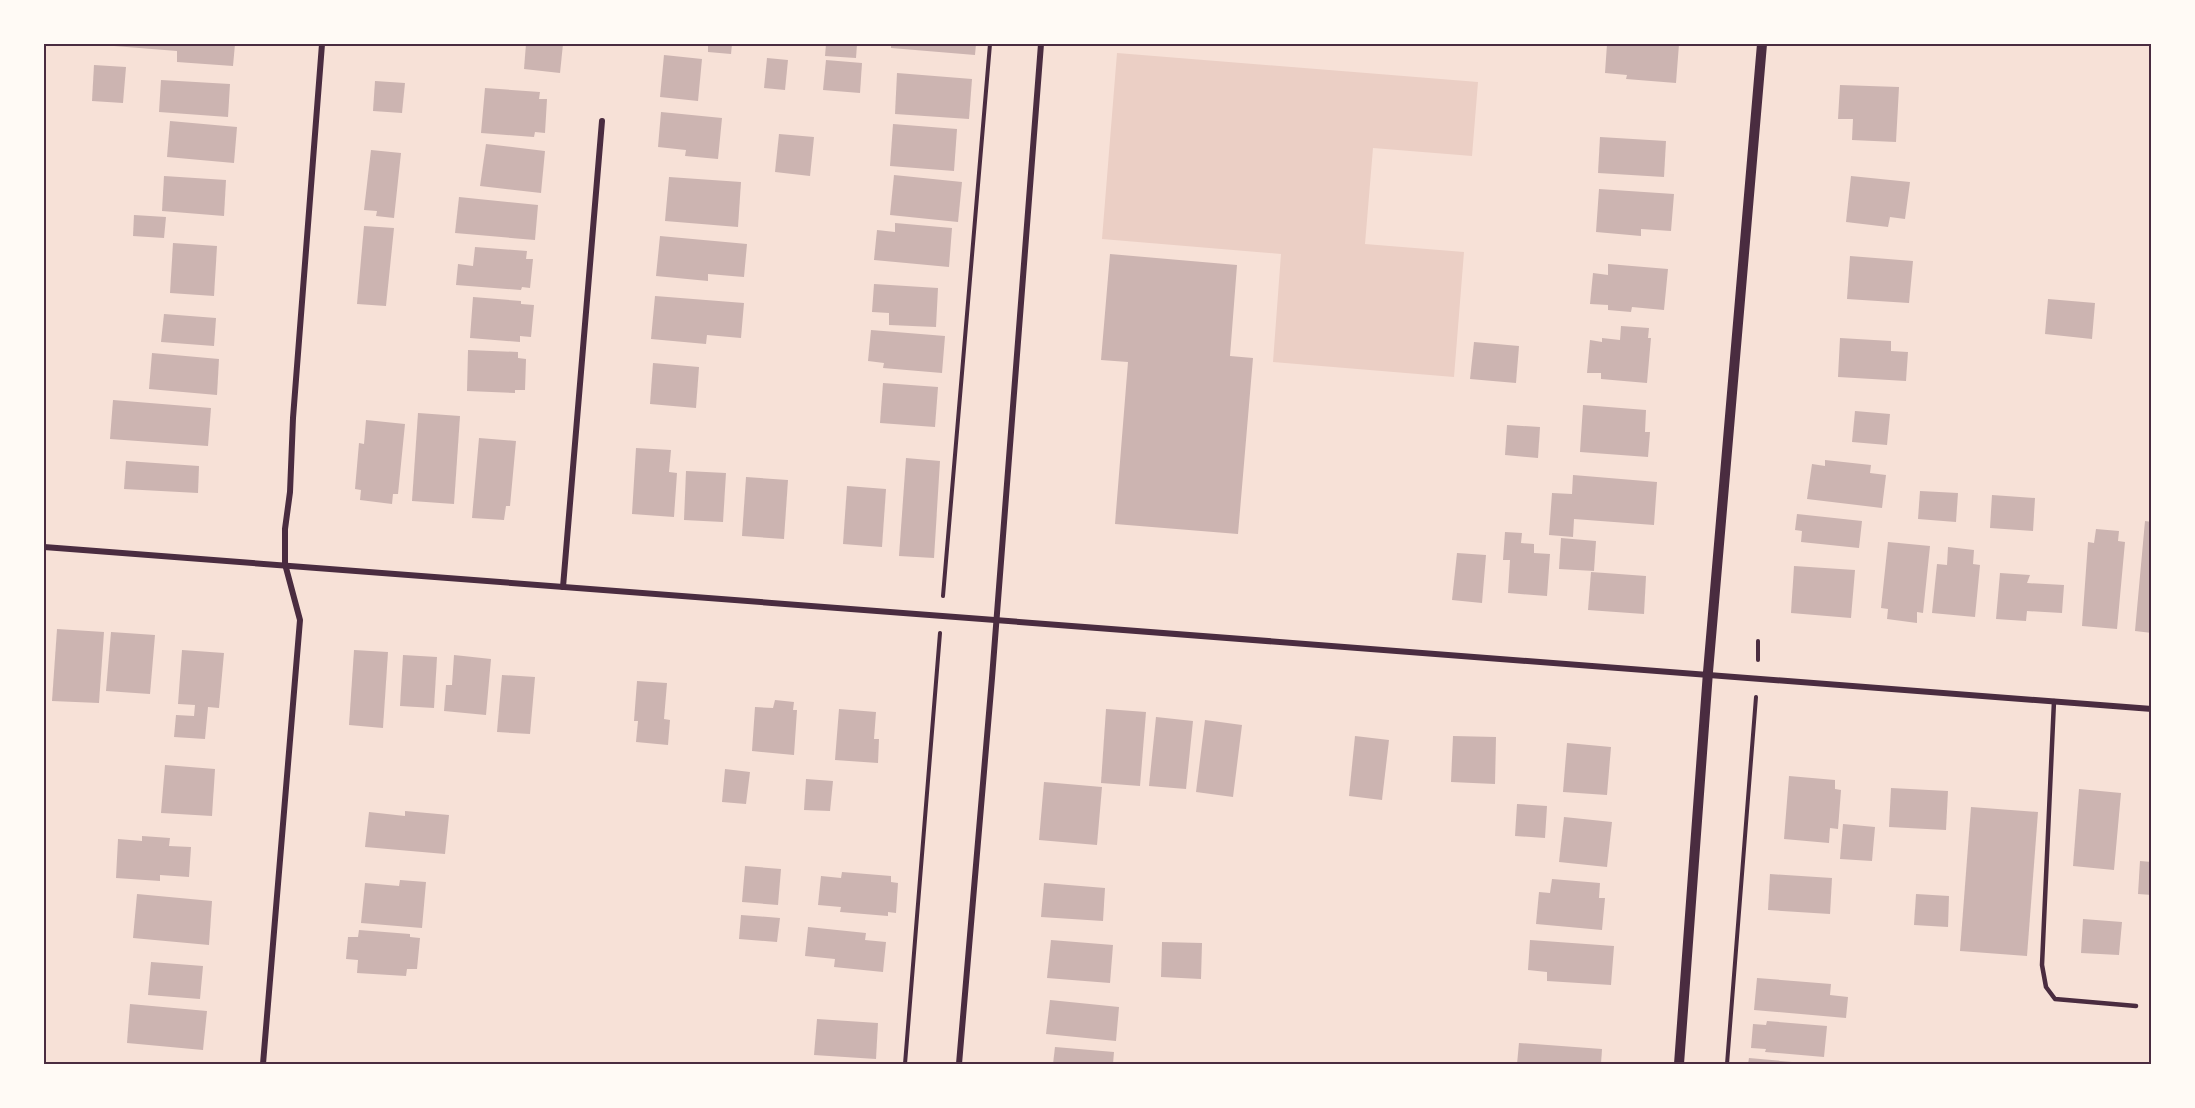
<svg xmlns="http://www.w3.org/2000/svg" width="2195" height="1108" font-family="'Asap Condensed',sans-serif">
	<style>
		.green { fill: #ebcfc5 }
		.building { fill: #ccb4b1 }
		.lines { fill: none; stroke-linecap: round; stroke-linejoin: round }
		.path { stroke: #4a2c40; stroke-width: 4 }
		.service { stroke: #4a2c40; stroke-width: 4.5 }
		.minor { stroke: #4a2c40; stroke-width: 6 }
		.tertiary { stroke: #4a2c40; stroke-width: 10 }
		.neatline { fill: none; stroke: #4a2c40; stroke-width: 2 }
	</style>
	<rect width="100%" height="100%" fill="#f7e1d7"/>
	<path class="green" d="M1117 53 1478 82 1472 156 1373 148 1365 244 1464 252 1454 377 1273 362 1281 254 1102 239Z"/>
	<g class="building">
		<path d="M114 44H235L233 66 177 62V51L114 46Z"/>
		<path d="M526 44H563L560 73 524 69Z"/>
		<path d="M708 44H732L731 54 708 52Z"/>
		<path d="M826 44H857L856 58 825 56Z"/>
		<path d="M891 44H976L975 55 891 48Z"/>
		<path d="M1607 44H1679L1676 83 1626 79 1627 75 1605 73Z"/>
		<path d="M664 55 702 59 698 101 660 97Z"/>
		<path d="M767 58 788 60 785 90 764 88Z"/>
		<path d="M826 60 862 63 860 93 823 90Z"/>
		<path d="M94 65 126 67 123 103 92 101Z"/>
		<path d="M897 73 972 79 969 119 895 114Z"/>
		<path d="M161 80 230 84 228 117 159 112Z"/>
		<path d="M375 81 405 83 402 113 373 111Z"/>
		<path d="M1840 85 1899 87 1896 142 1852 140 1853 119H1838Z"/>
		<path d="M485 88 540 92 539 99H547L545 133 535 132 534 137 481 133Z"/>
		<path d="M661 112 722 118 718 159 685 156 686 150 658 147Z"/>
		<path d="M170 121 237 127 234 163 167 157Z"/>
		<path d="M893 124 957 129 954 171 890 166Z"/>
		<path d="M779 134 814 137 810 176 775 172Z"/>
		<path d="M1600 137 1666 141 1664 177 1598 173Z"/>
		<path d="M486 144 545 151 541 193 480 186Z"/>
		<path d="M371 150 401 153 394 218 376 216 377 211 364 210Z"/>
		<path d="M894 175 962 182 958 222 890 215Z"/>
		<path d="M164 176 226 180 224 216 162 211Z"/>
		<path d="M1851 176 1910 182 1905 219 1890 217 1888 227 1846 222Z"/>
		<path d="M669 177 741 182 738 227 665 221Z"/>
		<path d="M1599 189 1674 194 1671 231 1641 229V236L1596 232Z"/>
		<path d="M459 197 538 205 535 240 455 233Z"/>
		<path d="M134 215 166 217 164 238 133 236Z"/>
		<path d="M895 223 952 228 949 267 874 260 877 230 895 232Z"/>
		<path d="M364 226 394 228 386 306 357 304Z"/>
		<path d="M660 236 747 244 744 277 708 274V281L656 276Z"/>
		<path d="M173 243 217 246 214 296 170 293Z"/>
		<path d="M475 247 527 251 526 259H533L530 288 522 287 521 290 456 285 458 264 473 266Z"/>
		<path d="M1110 254 1237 265 1230 356 1253 358 1238 534 1115 524 1128 362 1101 360Z"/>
		<path d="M1850 256 1913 261 1909 303 1847 299Z"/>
		<path d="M1608 264 1668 269 1664 310 1632 307 1631 312 1608 310V305L1590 304 1593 273 1608 275Z"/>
		<path d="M874 284 938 288 936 327 889 325V313L872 312Z"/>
		<path d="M655 296 744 303 741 338 707 335 706 344 651 339Z"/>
		<path d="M473 297 521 301V304L534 305 531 337 520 336V342L470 338Z"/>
		<path d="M2048 299 2095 303 2092 339 2045 334Z"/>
		<path d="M164 314 216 318 214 346 161 342Z"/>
		<path d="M1621 326 1649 328 1648 338H1651L1647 383 1601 379V373H1587L1590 340 1602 342V338L1620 340Z"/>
		<path d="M871 330 945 336 942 373 883 368 884 363 868 361Z"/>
		<path d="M1840 338 1891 341V351L1908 352 1906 381 1838 377Z"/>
		<path d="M1474 342 1519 346 1516 383 1470 379Z"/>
		<path d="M468 350 518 352V358L526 359 525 390H515V393L467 391Z"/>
		<path d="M152 353 219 359 217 395 149 389Z"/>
		<path d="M653 363 699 367 696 408 650 404Z"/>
		<path d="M883 383 938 387 935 427 880 423Z"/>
		<path d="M113 400 211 408 208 446 110 439Z"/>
		<path d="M1583 405 1646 410 1645 432H1650L1648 457 1580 452Z"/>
		<path d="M1855 411 1890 414 1887 445 1852 442Z"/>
		<path d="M418 413 460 416 454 504 412 501Z"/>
		<path d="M366 420 405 424 398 494H393L392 504 360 500 361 490 355 489 359 443 364 444Z"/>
		<path d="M1507 425 1540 427 1538 458 1505 455Z"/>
		<path d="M479 438 516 441 510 506H506L504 520 472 518Z"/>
		<path d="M636 448 671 450 669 472 677 473 674 517 632 514Z"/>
		<path d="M906 458 940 461 934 558 899 556Z"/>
		<path d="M1825 460 1871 465 1870 473 1886 475 1882 508 1807 499 1812 464 1825 466Z"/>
		<path d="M126 461 199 466 198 493 124 489Z"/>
		<path d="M686 471 726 473 723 522 684 520Z"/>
		<path d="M1573 475 1657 482 1654 525 1574 519 1573 537 1549 535 1552 493 1572 494Z"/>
		<path d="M746 477 788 480 784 539 742 536Z"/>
		<path d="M847 486 886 489 882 547 843 544Z"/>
		<path d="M1920 491 1958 493 1956 522 1918 519Z"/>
		<path d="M1992 495 2035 498 2033 531 1990 528Z"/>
		<path d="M1797 514 1862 521 1859 548 1801 542 1802 531 1795 530Z"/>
		<path d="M2145 521 2152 522V633L2135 631Z"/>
		<path d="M2096 529 2119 531 2118 541 2125 542 2117 629 2082 626 2088 542 2094 543Z"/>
		<path d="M1505 532 1522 533 1521 543 1534 544V553L1550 554 1547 596 1508 593 1510 560H1503Z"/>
		<path d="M1561 538 1596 541 1594 571 1559 569Z"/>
		<path d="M1888 542 1930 546 1923 613 1917 612V623L1887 619 1888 609 1881 608Z"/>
		<path d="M1948 547 1974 550 1973 564 1980 565 1975 617 1932 613 1937 564 1947 565Z"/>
		<path d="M1457 553 1486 555 1482 603 1452 600Z"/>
		<path d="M1794 566 1855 570 1851 618 1791 613Z"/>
		<path d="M1591 572 1646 576 1644 614 1588 610Z"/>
		<path d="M2000 573 2030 575 2027 583 2064 585 2062 613 2027 611 2026 621 1996 619Z"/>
		<path d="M57 629 104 632 99 703 52 701Z"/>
		<path d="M111 632 155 635 150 694 106 691Z"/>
		<path d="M182 650 224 653 219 708 208 707 205 739 174 737 176 715 194 716 195 705 178 704Z"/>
		<path d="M354 650 388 652 383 728 349 725Z"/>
		<path d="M403 655 437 657 434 708 400 706Z"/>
		<path d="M454 655 491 659 486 715 444 711 446 685H452Z"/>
		<path d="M502 675 535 677 530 734 497 732Z"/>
		<path d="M637 681 667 683 664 719 670 720 668 745 636 742 638 721H634Z"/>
		<path d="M775 700 794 702 793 710H797L794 755 752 751 755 707 773 708Z"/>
		<path d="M839 709 876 712 874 739H879L878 763 835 760Z"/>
		<path d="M1106 709 1146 712 1140 786 1101 783Z"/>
		<path d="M1156 717 1193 721 1186 789 1149 786Z"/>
		<path d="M1205 720 1242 725 1233 797 1196 792Z"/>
		<path d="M1355 736 1389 740 1382 800 1349 796Z"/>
		<path d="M1453 736 1496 737 1495 784 1451 782Z"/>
		<path d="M1567 743 1611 747 1607 795 1563 792Z"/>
		<path d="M165 765 215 769 212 816 161 813Z"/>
		<path d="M725 769 750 772 746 804 722 802Z"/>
		<path d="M1789 776 1835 780V789L1841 790 1838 829 1830 828 1829 843 1784 839Z"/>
		<path d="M806 779 833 781 830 811 804 810Z"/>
		<path d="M1044 782 1102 787 1097 845 1039 840Z"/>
		<path d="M1891 788 1948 791 1946 830 1889 827Z"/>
		<path d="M2079 789 2121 793 2114 870 2073 866Z"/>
		<path d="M1517 804 1547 806 1545 838 1515 836Z"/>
		<path d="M1971 807 2038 812 2027 956 1960 951Z"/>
		<path d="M405 811 449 815 445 854 365 847 369 812 405 816Z"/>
		<path d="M1564 817 1612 822 1607 867 1559 862Z"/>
		<path d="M1843 824 1875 827 1872 861 1840 859Z"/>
		<path d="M142 836 170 838 169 846 191 847 189 877 160 875V881L116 878 118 839 142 841Z"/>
		<path d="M2140 861 2152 862V895L2138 894Z"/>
		<path d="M745 866 781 869 778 905 742 902Z"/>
		<path d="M842 872 891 876V882L898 883 896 913 888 912V916L840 912 841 907 818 905 821 876 841 878Z"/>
		<path d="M1770 874 1832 878 1830 914 1768 910Z"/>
		<path d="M1552 879 1600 883 1599 898H1605L1602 930 1536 924 1539 892 1550 893Z"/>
		<path d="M400 880 426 882 422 928 361 923 365 883 399 886Z"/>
		<path d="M1044 883 1105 888 1103 921 1041 917Z"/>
		<path d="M137 894 212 901 209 945 133 938Z"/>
		<path d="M1916 894 1949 896 1948 927 1914 925Z"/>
		<path d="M741 915 780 918 777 942 739 939Z"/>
		<path d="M2083 919 2122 922 2119 955 2081 953Z"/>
		<path d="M808 927 866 933 865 940 886 942 883 972 834 967 835 959 805 956Z"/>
		<path d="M359 930 410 934V937L420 938 417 969H407L406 976 357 973 358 960 346 959 348 937H358Z"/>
		<path d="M1051 940 1113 945 1110 983 1047 978Z"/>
		<path d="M1530 940 1614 946 1611 985 1547 981V972L1528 970Z"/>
		<path d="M1162 942 1202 943 1201 979 1161 977Z"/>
		<path d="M151 962 203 966 200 999 148 995Z"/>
		<path d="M1757 978 1831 984 1830 995 1848 997 1846 1018 1754 1010Z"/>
		<path d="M1050 1000 1119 1007 1116 1041 1046 1034Z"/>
		<path d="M130 1004 207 1011 203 1050 127 1043Z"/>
		<path d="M817 1019 878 1023 876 1059 814 1055Z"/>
		<path d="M1767 1021 1827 1026 1824 1057 1765 1052 1766 1049 1751 1048 1753 1024 1766 1025Z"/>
		<path d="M1519 1043 1602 1049 1601 1064H1517Z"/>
		<path d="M1055 1047 1114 1052 1113 1064H1053Z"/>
		<path d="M1749 1058 1803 1063V1064H1748Z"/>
	</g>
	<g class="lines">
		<g class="path">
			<path d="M943 596 990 44"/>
			<path d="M1758 660V641"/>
			<path d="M905 1064 940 633"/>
			<path d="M1727 1064 1756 697"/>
		</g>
		<path class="service" d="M2054 701 2042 965 2046 987 2055 999 2136 1006"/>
		<g class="minor">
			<path d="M44 547C746 601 1449 652 2152 709"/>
			<path d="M563 587 602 121"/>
			<path d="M263 1064 300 620 285 564V529L290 492 293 418 322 44"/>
			<path d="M959 1064 992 678 1041 44"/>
		</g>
		<path class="tertiary" d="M1679 1064 1708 672 1762 44"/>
	</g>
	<rect width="2195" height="1108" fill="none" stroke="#fffaf5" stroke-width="90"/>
	<rect x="45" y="45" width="2105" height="1018" class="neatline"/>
</svg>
